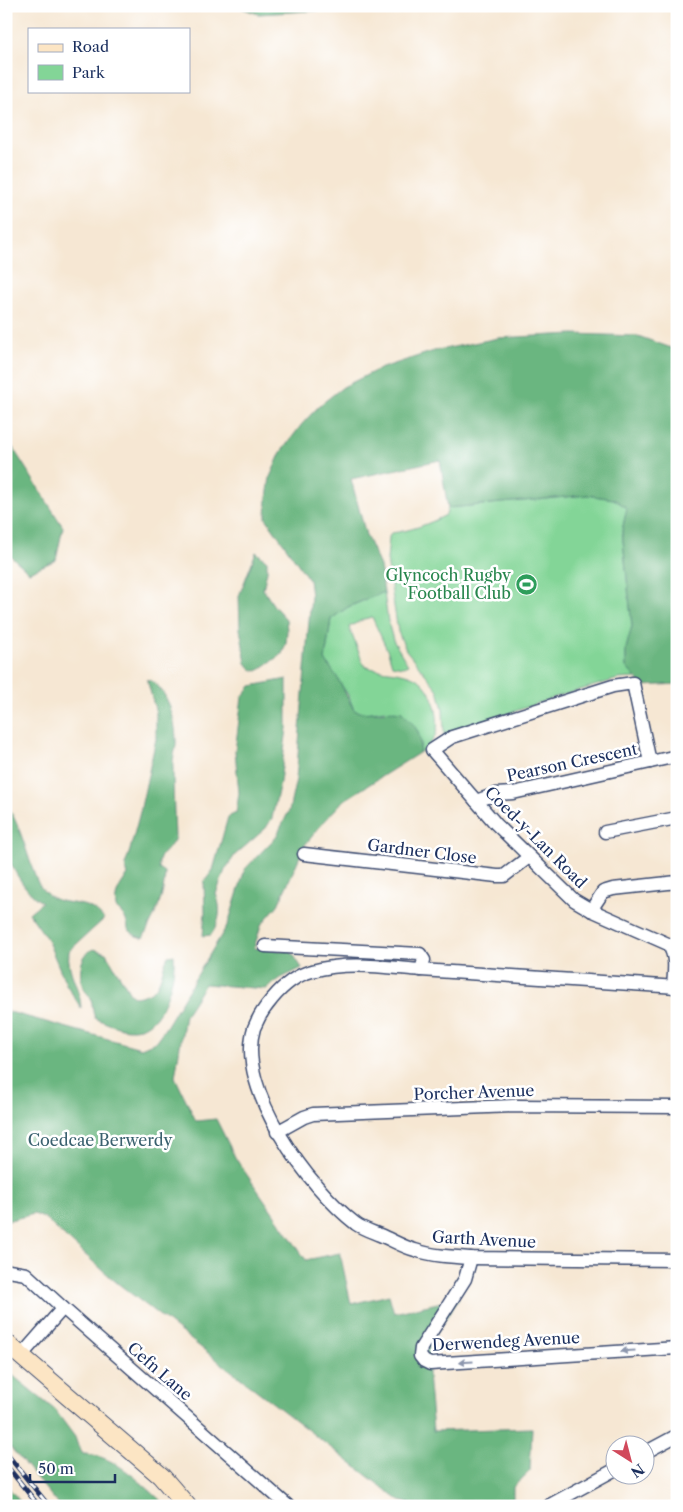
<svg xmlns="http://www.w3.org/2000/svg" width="683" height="1512" font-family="'Libre Caslon Text',serif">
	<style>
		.green { fill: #83d597; stroke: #4f827a }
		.forest { fill: #6ab680; stroke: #42726f }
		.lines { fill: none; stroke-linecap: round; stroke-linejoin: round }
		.minor-casing { stroke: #3c4b70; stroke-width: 15 }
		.secondary-casing { stroke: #3c4b70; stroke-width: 20 }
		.minor { stroke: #fff; stroke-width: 12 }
		.secondary { stroke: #fce5c4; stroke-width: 18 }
		.rail-casing { stroke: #1b2f5e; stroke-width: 5 }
		.rail { stroke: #fff; stroke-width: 3; stroke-dasharray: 9; stroke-linecap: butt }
		.oneway { fill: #8d97ae }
		.labels { text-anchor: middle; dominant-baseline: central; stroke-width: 5; stroke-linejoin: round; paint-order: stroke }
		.leisure-label { font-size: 16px; fill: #27864d; stroke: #fff; text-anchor: end }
		.street-label { font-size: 16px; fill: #1b2f5e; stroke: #fff }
		.park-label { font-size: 16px; fill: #3a616f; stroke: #fff }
	</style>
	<rect width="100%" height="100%" fill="#fff"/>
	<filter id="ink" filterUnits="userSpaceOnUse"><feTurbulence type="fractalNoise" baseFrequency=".02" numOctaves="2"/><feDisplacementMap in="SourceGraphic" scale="10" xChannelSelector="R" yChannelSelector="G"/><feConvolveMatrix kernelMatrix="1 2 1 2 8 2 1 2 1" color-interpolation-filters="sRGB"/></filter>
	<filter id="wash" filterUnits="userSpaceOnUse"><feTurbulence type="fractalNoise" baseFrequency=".0096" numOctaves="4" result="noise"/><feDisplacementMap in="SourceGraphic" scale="20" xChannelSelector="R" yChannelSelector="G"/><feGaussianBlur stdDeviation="1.12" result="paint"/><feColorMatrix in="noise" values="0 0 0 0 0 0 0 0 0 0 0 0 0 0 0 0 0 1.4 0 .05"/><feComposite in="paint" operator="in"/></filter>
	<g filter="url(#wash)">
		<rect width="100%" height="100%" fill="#f6e7d3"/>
		<g class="green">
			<path d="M587 495 614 499 627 508 622 531 632 626 626 649V667L637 678 618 679 556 697 444 736 443 709 438 690 406 650 398 632 387 560 389 537 391 533C410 531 429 524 446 515L448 508Z"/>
			<path d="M384 592 388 622 393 640 408 665 403 667 392 665 388 652 372 617 364 619 349 627 363 663 366 667C383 672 404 670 419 680 433 689 442 721 435 736 431 744 426 748 419 753L421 743 385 710 364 713 354 710 348 695 325 660 331 619 348 607Z"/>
		</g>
		<g class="forest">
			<path d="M236 6H395L258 14Z"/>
			<path d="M573 334 638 336 677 350V510L671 517 677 523V684L643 686 626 667V649L632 626 622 531 627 508 614 499 587 495 448 508 440 460 351 479 366 535 380 566 384 592 348 607 331 619 325 660 337 677 354 710C366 716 387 709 402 712 415 726 423 732 419 753L343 801 322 824 305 845 278 905 261 925 254 948 291 951 302 968 281 978 266 989 205 984 185 1015 175 1077 196 1121 216 1119 236 1159 306 1260 340 1253 351 1304 389 1295 394 1313 459 1298 430 1343 428 1374 433 1431 532 1428 530 1471 513 1487V1506H423L400 1501 116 1282 44 1218 34 1214 6 1221V1011L141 1048 155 1042 166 1027 228 924 245 869 276 837 289 811 296 779 311 596 309 580 266 518 267 498 270 477 281 452 302 424 320 405 343 387 379 369 434 351 498 338Z"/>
			<path d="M6 437 63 527 56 560 29 572 6 552Z"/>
			<path d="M256 552 267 561V571L263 589 274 606 286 619 287 631 286 643 282 654 257 671 251 669 246 663 240 629 239 596Z"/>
			<path d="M147 679C168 685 177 725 176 745 175 753 172 760 173 768 173 791 174 814 175 837 170 853 157 850 159 869L165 873C164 899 155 915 143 938L136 936 128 929C127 920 124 914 116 908 114 895 119 886 128 875L125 865 130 850 140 812 156 739V713Z"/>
			<path d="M287 679V728L280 782 272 818 266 828 235 855 225 870 216 894C222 909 220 922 211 935L203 936 205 912 204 882 213 870 228 817 236 813 239 793 235 751 242 697 251 686Z"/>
			<path d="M6 804C17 820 23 840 29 858 34 872 36 885 48 895 65 908 87 897 104 919L69 951C66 972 81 988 81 1008L66 984 47 939 29 913 42 902C27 895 8 864 6 848 5 833 6 819 6 804Z"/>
			<path d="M94 949 106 953 130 993 135 997C164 993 158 976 168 956L174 955C176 976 164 1022 140 1028 125 1032 108 1024 95 1018 92 1012 93 1005 91 999 90 995 86 993 84 989 78 976 79 954 94 949Z"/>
			<path d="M6 1370 55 1410 75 1437 78 1446 83 1454C115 1454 144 1486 167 1506H60L6 1442Z"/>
			<path d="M6 1485 24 1506H6Z"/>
		</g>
	</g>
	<g filter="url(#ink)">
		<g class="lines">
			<defs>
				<g id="minor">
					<path d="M650 762 633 683 613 686 452 737 432 750 496 824 574 900 591 910 668 944C677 957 674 971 673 987"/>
					<path d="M476 801 496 794 513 793 677 756"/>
					<path d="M605 832 677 818"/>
					<path d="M304 854 497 876H504L529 857"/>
					<path d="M591 910 603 892 613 889 677 882"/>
					<path d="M265 946 420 954 424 960 421 970 677 987"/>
					<path d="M421 970C384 967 348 961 312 971 296 975 282 987 272 999 265 1007 258 1018 254 1028 235 1089 310 1189 356 1224 363 1229 373 1232 380 1235 392 1240 403 1247 415 1250 433 1256 453 1257 471 1258L677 1260"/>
					<path d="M277 1132 304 1117 313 1114 513 1106 677 1107"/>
					<path d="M471 1258 465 1279 421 1348 420 1356 424 1361 430 1364 677 1348"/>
					<path d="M6 1273 9 1271 26 1274 63 1308 288 1506"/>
					<path d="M21 1356 63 1308"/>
					<path d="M646 1452 674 1437"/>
					<path d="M548 1506 616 1469"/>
				</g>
				<path id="secondary" d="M6 1343 161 1476 187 1506"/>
			</defs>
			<use href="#minor" class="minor-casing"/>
			<use href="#secondary" class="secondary-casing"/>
			<use href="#minor" class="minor"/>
			<use href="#secondary" class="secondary"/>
			<defs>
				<g id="rail">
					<path d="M6 1453 49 1506"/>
					<path d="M6 1465 39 1506"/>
				</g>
			</defs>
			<use href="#rail" class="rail-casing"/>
			<use href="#rail" class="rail"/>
		</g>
		<defs><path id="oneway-solid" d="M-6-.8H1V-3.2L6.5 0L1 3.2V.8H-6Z" transform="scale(1.25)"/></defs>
		<g class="oneway">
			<use href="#oneway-solid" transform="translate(628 1351) rotate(176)"/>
			<use href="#oneway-solid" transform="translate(466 1362) rotate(176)"/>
		</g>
	</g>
	<defs>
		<symbol id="stadium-disc" viewBox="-11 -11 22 22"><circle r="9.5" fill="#2e9e5b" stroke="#fff"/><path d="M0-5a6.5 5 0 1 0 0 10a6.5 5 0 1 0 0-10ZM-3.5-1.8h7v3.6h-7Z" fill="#fff"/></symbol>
	</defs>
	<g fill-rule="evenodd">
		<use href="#stadium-disc" x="514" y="572" width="25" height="25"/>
	</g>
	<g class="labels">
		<g class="leisure-label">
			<text x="511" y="575">Glyncoch Rugby<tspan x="511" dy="18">Football Club</tspan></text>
		</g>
		<g class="street-label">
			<text transform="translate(572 762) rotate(-12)">Pearson Crescent</text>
			<text transform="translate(536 837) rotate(45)">Coed-y-Lan Road</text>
			<text transform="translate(422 851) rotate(7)">Gardner Close</text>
			<text transform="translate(474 1092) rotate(-2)">Porcher Avenue</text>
			<text transform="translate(484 1239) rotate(3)">Garth Avenue</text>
			<text transform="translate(506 1341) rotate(-3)">Derwendeg Avenue</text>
			<text transform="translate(160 1371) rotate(41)">Cefn Lane</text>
		</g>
		<g class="park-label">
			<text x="100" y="1140">Coedcae Berwerdy</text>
		</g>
	</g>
	<rect width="683" height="1512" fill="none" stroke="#fff" stroke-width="25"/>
	<rect x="28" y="28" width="162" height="65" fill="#ffffff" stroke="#a4acbf"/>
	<rect x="38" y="44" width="25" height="8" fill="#fce5c4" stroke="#a4acbf"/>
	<text x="72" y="52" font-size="15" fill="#1b2f5e">Road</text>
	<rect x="38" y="65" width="25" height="15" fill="#83d597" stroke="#a4acbf"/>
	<text x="72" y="78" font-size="15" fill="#1b2f5e">Park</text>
	<g transform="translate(630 1460) rotate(144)"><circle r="24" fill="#ffffff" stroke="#a4acbf"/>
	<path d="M0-4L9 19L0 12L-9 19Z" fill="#d1495b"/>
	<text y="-8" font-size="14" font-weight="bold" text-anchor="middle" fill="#1b2f5e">N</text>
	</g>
	<path d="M30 1474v8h85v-8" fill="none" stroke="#1b2f5e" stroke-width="2.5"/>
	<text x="38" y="1474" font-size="15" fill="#1b2f5e" stroke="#ffffff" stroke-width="4" paint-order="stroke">50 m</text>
</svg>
